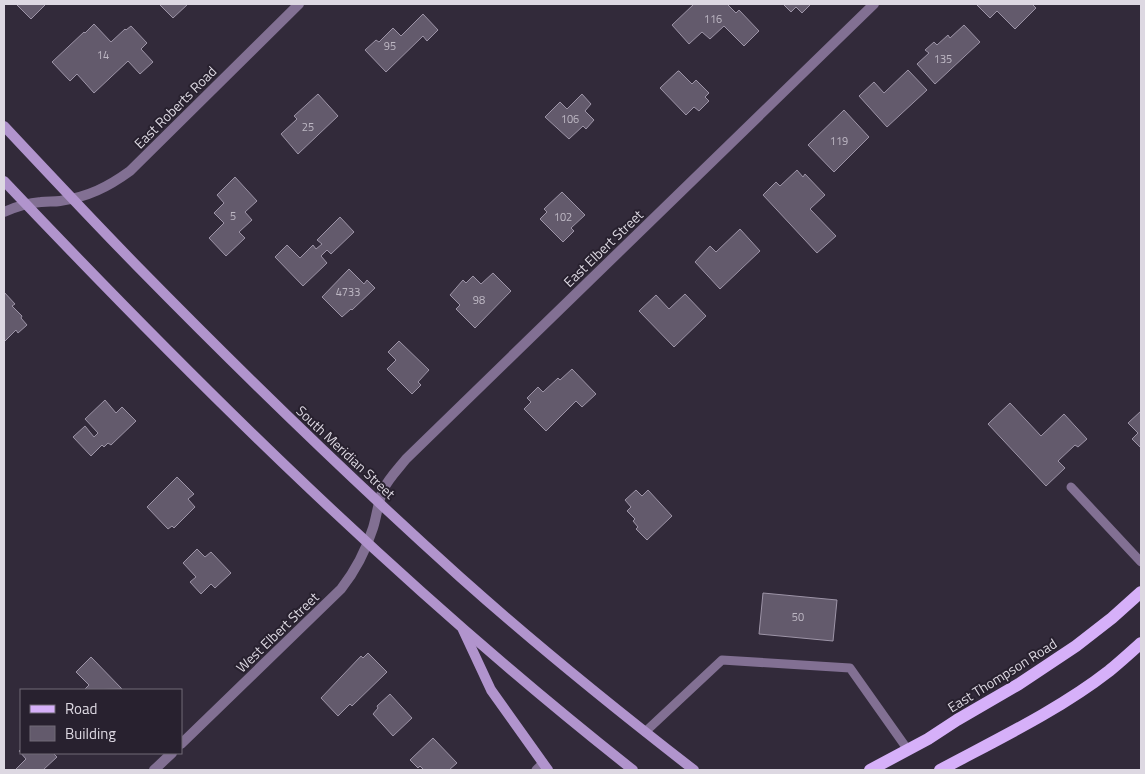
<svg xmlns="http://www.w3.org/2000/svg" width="1145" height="774" font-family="'Titillium Web',sans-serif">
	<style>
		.building { fill: #635a6c; stroke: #9d94a7 }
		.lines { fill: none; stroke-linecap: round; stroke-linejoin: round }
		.service { stroke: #827093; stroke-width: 9 }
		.minor { stroke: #827093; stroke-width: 10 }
		.secondary { stroke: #b194cd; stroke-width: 10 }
		.primary { stroke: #d6b0f9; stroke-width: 12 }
		.labels { text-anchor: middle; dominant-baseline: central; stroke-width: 4; stroke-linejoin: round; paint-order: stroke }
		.number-label { font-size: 11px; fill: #beb8c4 }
		.street-label { font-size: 14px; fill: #ddd8e2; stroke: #28212f }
	</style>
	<rect width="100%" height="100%" fill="#322a3a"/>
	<g class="building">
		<path d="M16 4H46L31 19Z"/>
		<path d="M159 4H188L173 18Z"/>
		<path d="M694 4H727L736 13 739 10 759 31 744 46 724 26 710 39 702 32 689 44 672 25Z"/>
		<path d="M783 4H811L802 13 796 7 791 12Z"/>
		<path d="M976 4H1032L1036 8 1015 29 997 11 990 18Z"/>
		<path d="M423 14 438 30 427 41 423 36 386 72 365 50 376 40 379 42 393 28 401 36Z"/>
		<path d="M94 24 111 42 125 29 126 30 131 26 147 43 141 49 153 62 140 74 128 61 94 93 77 74 70 81 52 62 84 32 85 33Z"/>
		<path d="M964 25 980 42 935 84 917 64 929 53 925 50 934 42 937 45 948 35 950 38Z"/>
		<path d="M908 70 927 90 887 127 859 96 874 82 884 93Z"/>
		<path d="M678 71H679L692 84 696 80 709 93 705 97 709 101 699 111 694 107 686 115 660 88Z"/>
		<path d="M318 94 338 116 298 154 281 134 297 119 294 116Z"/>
		<path d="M582 94 591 104 585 111 594 120 586 129 583 126 569 139 545 117 560 102 567 109Z"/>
		<path d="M844 110 869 137 834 172 808 145Z"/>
		<path d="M797 170 803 177 805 174 825 195 810 209 836 236 817 253 763 195 776 182 780 186Z"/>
		<path d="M235 177 257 201 245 212 252 220 239 232 245 238 226 256 209 238 224 223 214 213 224 203 217 195Z"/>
		<path d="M562 192 585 215 571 228 574 231 563 242 540 219 547 212 544 209Z"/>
		<path d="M340 217 354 232 331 254 327 250 321 256 327 263 303 286 275 257 287 245 300 258 313 245 316 249 322 244 317 240Z"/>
		<path d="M740 229 760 251 720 289 695 262 710 246 716 252Z"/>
		<path d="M349 269 364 284 367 280 375 288 352 310 351 309 342 317 322 297Z"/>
		<path d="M493 273 511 291 475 328 456 309 460 305 450 295 463 280 466 283 473 276 481 284Z"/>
		<path d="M4 292 15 304 12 306 22 316 21 318 27 325 18 333 16 330 5 341 4 339Z"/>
		<path d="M685 294 706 316 674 347 639 311 656 295 669 309Z"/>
		<path d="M399 341 429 370 418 382 421 385 412 394 387 369 396 360 388 352Z"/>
		<path d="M572 369 596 394 582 407 576 401 546 431 524 409 531 402 527 398 538 387 543 392 558 378 560 380Z"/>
		<path d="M105 400 116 413 122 407 136 421 111 445 108 443 104 447 102 445 91 456 73 437 85 426 94 437 98 433 85 419Z"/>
		<path d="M1010 403 1041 436 1064 414 1087 439 1078 447 1075 445 1058 461 1065 468 1046 486 988 424Z"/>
		<path d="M1141 411V448L1132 439 1138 433 1128 423Z"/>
		<path d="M177 477 194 494 188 499 195 507 174 528 172 526 168 529 147 507Z"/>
		<path d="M636 490 642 496 648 490 672 516 647 540 636 529 638 527 633 521 635 519 627 511 631 507 625 500Z"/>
		<path d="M197 549 205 557 211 552 231 573 215 588 211 584 201 594 190 582 196 577 183 563Z"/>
		<path d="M763 593 837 600 833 641 759 634Z"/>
		<path d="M368 653 387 672 352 706 350 704 338 716 321 698 361 656 363 658Z"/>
		<path d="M91 657 122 689 84 690 89 685 76 672Z"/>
		<path d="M390 694 412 718 393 736 373 714 378 708 377 706Z"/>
		<path d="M433 738 457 763 449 770H424L420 766 418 768 410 760Z"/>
		<path d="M21 749V753H53L57 757 43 770H15L26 759 19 751Z"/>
	</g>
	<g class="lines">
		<g class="service">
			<path d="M1071 487 1141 562"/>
			<path d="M645 732 722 660 850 668 908 750"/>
			<path d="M536 770 543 763"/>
		</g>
		<g class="minor">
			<path d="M4 212C15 207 28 203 41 202 47 201 54 202 60 201 88 197 108 187 130 171L299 4"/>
			<path d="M181 744 341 589C356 570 366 550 373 528 377 515 378 502 383 490 388 479 398 469 406 459L874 4"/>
			<path d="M154 770 172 753"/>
		</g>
		<g class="secondary">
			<path d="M4 126C48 173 93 221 138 267 242 373 349 477 460 577 535 644 614 708 694 770"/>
			<path d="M4 181C202 390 407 592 633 770"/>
			<path d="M463 630 491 690 548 770"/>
		</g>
		<g class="primary">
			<path d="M870 770 928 739 957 720 1019 684 1076 646 1112 618 1141 592"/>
			<path d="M940 770C996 740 1059 710 1109 671 1120 662 1131 652 1141 643"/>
		</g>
	</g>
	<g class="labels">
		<g class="number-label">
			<text x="713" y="19">116</text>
			<text x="390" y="46">95</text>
			<text x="103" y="55">14</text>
			<text x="943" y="59">135</text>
			<text x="570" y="119">106</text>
			<text x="308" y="127">25</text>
			<text x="839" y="141">119</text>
			<text x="233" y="216">5</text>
			<text x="563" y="217">102</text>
			<text x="348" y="292">4733</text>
			<text x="479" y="300">98</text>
			<text x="798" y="617">50</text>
		</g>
		<g class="street-label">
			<text transform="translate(175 107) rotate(-45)">East Roberts Road</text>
			<text transform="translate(603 248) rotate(-44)">East Elbert Street</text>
			<text transform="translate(346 452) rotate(43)">South Meridian Street</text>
			<text transform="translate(277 632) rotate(-44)">West Elbert Street</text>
			<text transform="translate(1002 675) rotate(-32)">East Thompson Road</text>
		</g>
	</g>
	<rect width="1145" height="774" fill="none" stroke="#ddd8e2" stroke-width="10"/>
	<rect x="20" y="689" width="162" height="65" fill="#28212f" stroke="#706a77"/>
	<rect x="30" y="705" width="25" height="8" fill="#d6b0f9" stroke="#706a77"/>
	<text x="65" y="714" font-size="15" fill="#ddd8e2">Road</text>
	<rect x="30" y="726" width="25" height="15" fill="#635a6c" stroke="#706a77"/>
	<text x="65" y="739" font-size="15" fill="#ddd8e2">Building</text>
</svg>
